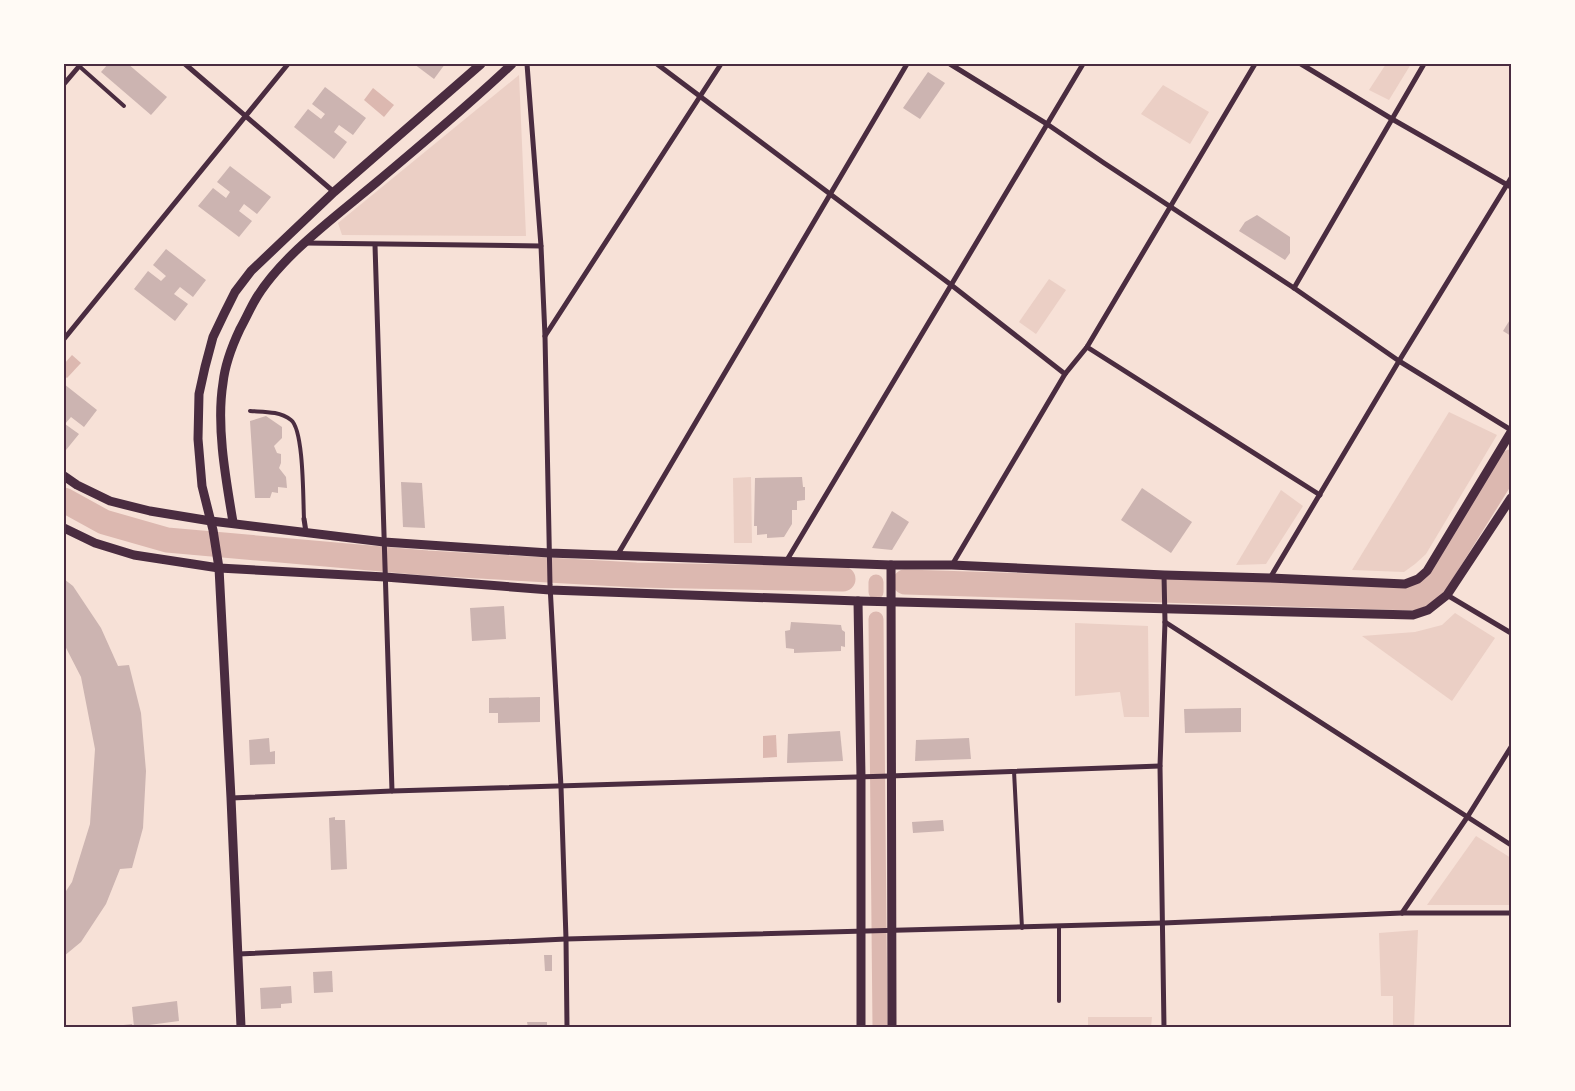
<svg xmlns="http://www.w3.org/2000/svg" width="1575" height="1091" font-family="'Titillium Web',sans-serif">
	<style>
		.green { fill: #ebcfc5 }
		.water { fill: #dcb8b0 }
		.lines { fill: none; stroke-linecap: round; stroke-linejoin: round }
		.canal { stroke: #dcb8b0; stroke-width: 15 }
		.river { stroke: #dcb8b0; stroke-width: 25 }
		.building { fill: #ccb4b1 }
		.service { stroke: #4a2c40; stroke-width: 4 }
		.minor { stroke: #4a2c40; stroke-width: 5 }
		.tertiary { stroke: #4a2c40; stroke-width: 9 }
		.neatline { fill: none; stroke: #4a2c40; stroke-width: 2 }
	</style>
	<rect width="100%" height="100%" fill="#f7e1d7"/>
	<g class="green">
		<path d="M1386 64H1411L1389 100 1369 90Z"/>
		<path d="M519 75 526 236 342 235 338 223Z"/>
		<path d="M1163 85 1209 112 1190 144 1141 114Z"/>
		<path d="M1049 279 1066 290 1036 334 1019 322Z"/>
		<path d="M1449 412 1497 435 1426 554 1415 564 1404 572 1352 570Z"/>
		<path d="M751 477 752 543H734L733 478Z"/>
		<path d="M1281 490 1303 506 1266 564 1236 565Z"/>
		<path d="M1455 613 1495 638 1452 701 1362 636 1415 632 1442 625Z"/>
		<path d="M1075 623 1148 626 1149 717H1124L1120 692 1075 696Z"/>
		<path d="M1476 836 1511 858V905H1427Z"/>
		<path d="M1418 930 1414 1027H1393V996H1381L1379 933Z"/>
		<path d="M1088 1017H1152L1151 1027H1088Z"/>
	</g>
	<g class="water">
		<path d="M373 88 394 105 384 117 364 100Z"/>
		<path d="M72 355 81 363 67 378 64 376V364Z"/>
		<path d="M776 735 777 757 763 758V736Z"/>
	</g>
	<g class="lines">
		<g class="canal">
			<path d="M876 582V592"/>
			<path d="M876 619 880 1027"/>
		</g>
		<g class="river">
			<path d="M64 500 104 522 167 540 427 563 636 575 843 579"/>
			<path d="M905 582 1413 598 1429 591 1433 587 1511 462"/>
		</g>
	</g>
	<g class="building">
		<path d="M108 64H128L167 97 151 115 101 72Z"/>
		<path d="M414 64H445L434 79Z"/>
		<path d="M928 72 945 83 920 119 903 108Z"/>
		<path d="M325 87 366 118 353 135 339 125 334 132 347 142 334 159 294 127 308 109 321 119 325 114 312 104Z"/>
		<path d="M230 166 271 197 257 214 244 204 239 211 252 221 239 237 198 206 213 188 226 198 230 192 217 182Z"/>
		<path d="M1257 215 1290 237V253L1285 260 1239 231 1245 222Z"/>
		<path d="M166 249 206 280 193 297 180 287 174 294 188 304 175 321 134 289 148 271 161 281 166 276 153 265Z"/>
		<path d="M1511 318V336L1503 331Z"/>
		<path d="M64 384 97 410 84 427 71 417 65 424 79 434 66 450 64 449Z"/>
		<path d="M266 416 282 427V438L274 446 277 453 281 454V463L279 468 286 477 287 488 278 487V493L272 492 270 498H255L250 421Z"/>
		<path d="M802 477 803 487H805V500L797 501V510H792V524L784 537 767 538V534L757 535V526H754L755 478Z"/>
		<path d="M401 482 422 483 425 528 403 527Z"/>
		<path d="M1142 488 1192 522 1171 553 1121 520Z"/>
		<path d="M892 511 909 522 892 550 872 548Z"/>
		<path d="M64 579 73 586 101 628 118 666 129 665 141 713 146 771 143 828 132 868 120 869 106 904 81 942 64 956V894L72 882 90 824 95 749 81 677 64 644Z"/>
		<path d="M504 606 506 639 472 641 470 608Z"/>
		<path d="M791 622 841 625 842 630 845 632V647L841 646V651L794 653V649L786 648 785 631 790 630Z"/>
		<path d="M540 697V722L498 723V713H489V698Z"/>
		<path d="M1241 708V732L1185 733 1184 709Z"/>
		<path d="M840 731 843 761 787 763 788 734Z"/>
		<path d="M269 738 270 752 275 751V764L250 765 249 740Z"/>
		<path d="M969 738 971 759 915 761 916 740Z"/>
		<path d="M335 817V820H345L347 869 331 870 329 818Z"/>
		<path d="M943 820 944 831 913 833 912 822Z"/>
		<path d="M544 955H552V971H545Z"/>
		<path d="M332 971 333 992 314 993 313 972Z"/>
		<path d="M291 986 292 1003 281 1004V1008L261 1009 260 988Z"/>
		<path d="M177 1001 179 1021 134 1027 132 1007Z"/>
		<path d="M527 1022H547V1027H528Z"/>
		<path d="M132 1024 133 1027H115V1026Z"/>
	</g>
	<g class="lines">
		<g class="service">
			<path d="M79 66 124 106"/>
			<path d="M250 411C265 412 279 411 291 420 304 430 303 500 304 519"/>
			<path d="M1014 771 1022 928"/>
			<path d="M1059 927V1001"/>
		</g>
		<g class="minor">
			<path d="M185 64 334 192"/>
			<path d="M527 64 541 246 545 336 550 585 561 787 566 939 567 1027"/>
			<path d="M657 64 950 284 1065 374"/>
			<path d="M950 64 1047 124 1104 163 1294 288 1399 361 1511 430"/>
			<path d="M1301 64 1392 119 1511 187"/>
			<path d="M64 84 81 64"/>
			<path d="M304 243 541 246"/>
			<path d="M375 245 392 791"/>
			<path d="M1294 288 1424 64"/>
			<path d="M545 336 721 64"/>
			<path d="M64 339 288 64"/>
			<path d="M1087 347 1320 495"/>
			<path d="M304 519 306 532"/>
			<path d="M618 554 907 64"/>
			<path d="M787 560 1083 64"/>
			<path d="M952 565 1065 374 1087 347 1255 64"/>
			<path d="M1164 575 1165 622 1160 766 1164 1027"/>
			<path d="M1270 578 1399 361 1511 178"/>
			<path d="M1447 595 1511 633"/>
			<path d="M1165 622 1511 845"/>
			<path d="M231 798 392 791 890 776 1160 766"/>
			<path d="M1402 913 1468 816 1511 747"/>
			<path d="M238 954 566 939 1163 923 1402 913H1511"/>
		</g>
		<g class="tertiary">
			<path d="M64 476 77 485 110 501 150 511 211 521 384 542 549 553 891 565H952L1164 575 1270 578 1405 584 1418 579 1427 571 1511 432"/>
			<path d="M233 522C226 480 216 426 223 383 225 364 232 346 240 329 245 320 249 311 254 302 279 257 339 214 378 181 423 143 469 105 512 64"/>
			<path d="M64 528 95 543 134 555 219 568 385 577 550 590 858 601 1413 615 1428 610 1447 595 1511 498"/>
			<path d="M891 565 892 1027"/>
			<path d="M858 601 861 777V1027"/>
			<path d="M241 1027 231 798 219 568 213 530 202 486 198 439 199 394 205 367 213 337 224 314 235 292 251 271 334 192 481 64"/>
		</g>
	</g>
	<rect width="1575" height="1091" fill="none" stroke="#fffaf5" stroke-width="130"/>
	<rect x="65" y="65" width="1445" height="961" class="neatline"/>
</svg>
